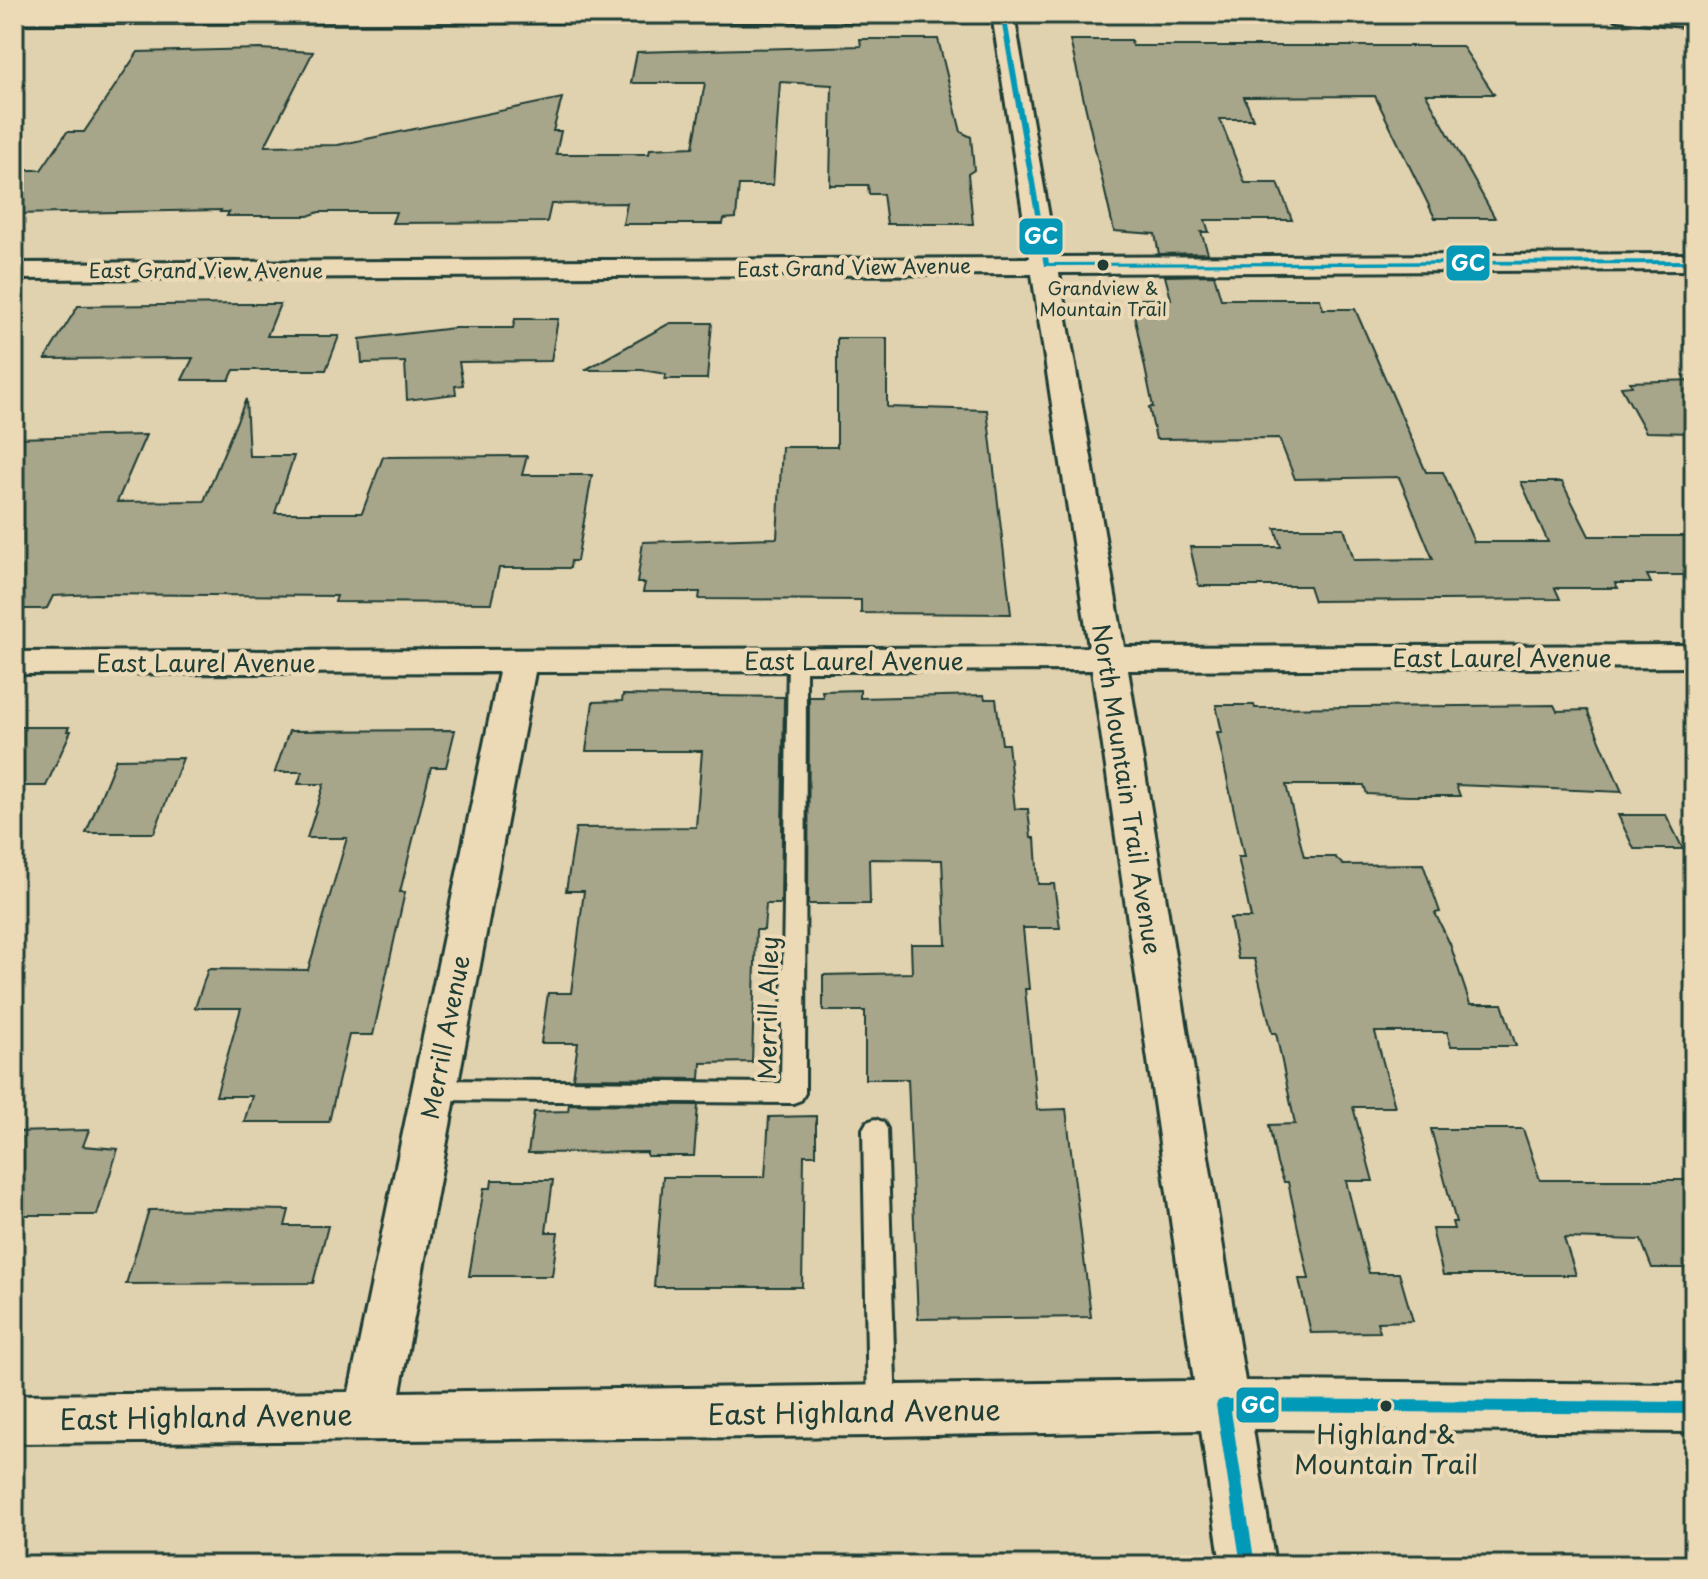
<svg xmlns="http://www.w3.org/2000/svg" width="1708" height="1579" font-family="'Playpen Sans',sans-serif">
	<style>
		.building { fill: #a7a58a; stroke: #1f3d34; stroke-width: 2 }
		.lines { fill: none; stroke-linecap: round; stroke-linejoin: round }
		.service-casing { stroke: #1f3d34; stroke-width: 6 }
		.minor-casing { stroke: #1f3d34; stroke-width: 6 }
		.service { fill: #ecdab7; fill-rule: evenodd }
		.minor { fill: #ecdab7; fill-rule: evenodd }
		.bus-1-casing { stroke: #ecdab7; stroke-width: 6 }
		.bus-1 { fill: #0599b7; fill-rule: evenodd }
		.bus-dot { fill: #1f3d34; stroke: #ecdab7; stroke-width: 3 }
		.labels { text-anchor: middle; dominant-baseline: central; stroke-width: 8; stroke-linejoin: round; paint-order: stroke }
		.far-bus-label { font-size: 18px; fill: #1f3d34; stroke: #ecdab7 }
		.far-street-label { font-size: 20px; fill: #1f3d34; stroke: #ecdab7 }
		.street-label { font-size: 24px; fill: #1f3d34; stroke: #ecdab7 }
		.near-bus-label { font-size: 26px; fill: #1f3d34; stroke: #ecdab7 }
		.near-street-label { font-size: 28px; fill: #1f3d34; stroke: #ecdab7 }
		.line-badge { stroke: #ecdab7; stroke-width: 3 }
		.badge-label { font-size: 22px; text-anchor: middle; font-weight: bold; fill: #fff }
	</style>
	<rect width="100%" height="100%" fill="#e0d1af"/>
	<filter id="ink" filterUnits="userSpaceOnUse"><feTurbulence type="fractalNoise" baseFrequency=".0125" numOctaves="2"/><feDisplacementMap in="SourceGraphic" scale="16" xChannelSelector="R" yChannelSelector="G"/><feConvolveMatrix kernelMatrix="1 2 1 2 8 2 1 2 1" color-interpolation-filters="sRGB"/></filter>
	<g filter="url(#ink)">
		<g class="building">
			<path d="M860 39H938L961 132 971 137 974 170 968 174 973 224H887L883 194H869L868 185H830L832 85 780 82 773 185H739L736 218 724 219 723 224H623L627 203 551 204 547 222 392 223 396 212H319L308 216H227L229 212H220L221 210 14 214V170H41L67 132H84L138 52 260 49 313 52 265 146 338 145 562 98 553 131H561L556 154H649L650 149 693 147 705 83H631L637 52 861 46Z"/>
			<path d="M1070 40H1131L1132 46H1462L1494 94H1426L1495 218H1435L1375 96 1244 97 1253 119H1220L1245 183H1278L1292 220H1205L1209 232H1201L1208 253 1159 254 1155 234 1114 231Z"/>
			<path d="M1214 275 1221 299H1320L1323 309H1355L1426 472H1443L1474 542H1548L1521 482H1562L1589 536H1694V575H1647L1651 583H1615L1618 588H1555L1560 599 1314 601 1309 586H1199L1190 547H1281L1275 528H1344L1354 560 1433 559 1399 477 1295 479 1279 438 1156 439 1149 407H1153L1131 299H1171L1165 276Z"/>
			<path d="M244 304H280L267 336H339L326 370H234L229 380H182L193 358 45 359 78 306Z"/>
			<path d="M515 319H558L551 361 459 362 463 385 455 386 456 394 407 400 405 362 362 363 360 339 454 328H513Z"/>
			<path d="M670 323H712L707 379H665L666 374 642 370H585Z"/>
			<path d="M837 338H887V407L987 410 1011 614 861 613V600L699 599 700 592H643L645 583H637L643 542 777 538 782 447H837Z"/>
			<path d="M1694 380V433L1646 432 1621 387 1632 386 1630 382Z"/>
			<path d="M246 399 249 456H294L275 513H362L383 457 527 456 522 475H592L577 561H571L570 568H499L491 603 335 602 337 596 96 594 53 596 47 608 42 609H14V438L146 435 117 502 204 501Z"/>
			<path d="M860 690V698L984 695 985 699H996L1002 744H1008L1015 809H1028L1031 838H1035L1038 884H1054L1060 928H1023L1029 989H1025L1037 1110 1066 1109 1091 1317 918 1319 908 1079H865V1011H823V975L912 973 911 944H946L942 860 869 859 870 904H808L809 697H823L822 691Z"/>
			<path d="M623 695 784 697 781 904H766L764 930H756L752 1062 701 1063 700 1079 573 1078 578 1043H541L548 993H571L584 891H566L576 828 696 827 702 751H586L593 702 622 701Z"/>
			<path d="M1216 705H1254L1255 708 1554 705 1557 711 1587 710 1622 792 1456 785 1460 796H1408L1367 794 1364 785H1286L1304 857H1335L1343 865 1423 864 1440 912 1435 913 1450 944 1470 1004H1502L1516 1046H1451L1447 1032H1375L1395 1107H1353L1373 1181H1346L1369 1273H1399L1413 1321 1377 1322 1380 1332 1311 1333 1299 1279H1309L1288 1182H1284L1277 1164 1269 1125 1295 1124 1276 1033H1272L1254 959H1238L1230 918H1251L1238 857H1244L1217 732H1222Z"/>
			<path d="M14 727H69L67 731H71L46 786H14Z"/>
			<path d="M455 730 446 767H431L400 892H405L373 1035H349L329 1122H244L252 1096H216L241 1008H195L208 969 308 970 347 838H307L324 784H298L302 772H275L289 731Z"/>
			<path d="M183 758 154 833H86L116 759Z"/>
			<path d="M1618 815H1666L1683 849H1634Z"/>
			<path d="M569 1104 698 1105 694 1156H647V1152L528 1153 534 1112 568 1111Z"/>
			<path d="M816 1116V1155H804L802 1287H654L663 1177H765L769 1117Z"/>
			<path d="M1431 1129H1523L1540 1180H1694V1268H1652L1641 1240 1564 1238 1576 1275H1443L1432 1229H1454L1452 1222H1456Z"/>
			<path d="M89 1130 83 1146 118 1149 97 1215H14V1132Z"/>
			<path d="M492 1180H553L546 1232H558L552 1276H469L484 1188H491Z"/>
			<path d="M225 1209 289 1210 285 1226H328L313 1283 126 1284 149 1210Z"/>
		</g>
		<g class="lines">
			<defs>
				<g id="service">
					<path d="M797 654 806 660 805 1093 801 1100 793 1103 434 1100 426 1097 422 1090 426 1083 434 1080 781 1083 788 660Z"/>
					<path d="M875 1119 883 1122 887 1129 896 1412 892 1421 882 1425 872 1421 868 1412 863 1129 867 1122Z"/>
				</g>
				<g id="minor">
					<path d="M14 14H1083L1072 20 1015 21 1056 257 1694 254V270L1059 273 1124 647 1694 645V667L1128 670 1245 1381 1694 1384V1432L1253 1429 1275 1565H1221L1201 1430 882 1436 14 1443V1395L349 1392 499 672 14 674V652L1089 647 1032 274 14 279V263L1030 258 993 21 14 23ZM1092 670 1194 1381 400 1392 535 672Z"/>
					<path d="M1607 14 1694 15V27L1618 20Z"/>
				</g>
			</defs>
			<use href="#service" class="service-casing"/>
			<use href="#minor" class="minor-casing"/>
			<use href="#service" class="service"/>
			<use href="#minor" class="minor"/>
			<defs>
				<g id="bus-1">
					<path d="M1000 14H1006L1049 263 1694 260V264L1044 266Z"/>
					<path d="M1223 1399 1694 1402V1414L1231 1411 1255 1565H1241L1216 1405 1218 1401Z"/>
				</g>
			</defs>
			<use href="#bus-1" class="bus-1-casing"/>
			<use href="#bus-1" class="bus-1"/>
		</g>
	</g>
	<g class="bus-dot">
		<circle cx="1103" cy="265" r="7"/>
		<circle cx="1386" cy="1406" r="7"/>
	</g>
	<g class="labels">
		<g class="far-bus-label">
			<text x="1103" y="287">Grandview &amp;<tspan x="1103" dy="21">Mountain Trail</tspan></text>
		</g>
		<g class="far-street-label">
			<text transform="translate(854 267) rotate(-1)">East Grand View Avenue</text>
			<text x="206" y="270">East Grand View Avenue</text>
		</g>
		<g class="street-label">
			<text x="1502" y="657">East Laurel Avenue</text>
			<text x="854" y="660">East Laurel Avenue</text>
			<text x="206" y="662">East Laurel Avenue</text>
			<text transform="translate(1128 789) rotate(81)">North Mountain Trail Avenue</text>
			<text transform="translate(767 1008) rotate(-89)">Merrill Alley</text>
			<text transform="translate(444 1037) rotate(-79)">Merrill Avenue</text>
		</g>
		<g class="near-bus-label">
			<text x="1386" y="1433">Highland &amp;<tspan x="1386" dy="30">Mountain Trail</tspan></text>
		</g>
		<g class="near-street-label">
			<text transform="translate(854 1411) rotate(-1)">East Highland Avenue</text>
			<text transform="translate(206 1416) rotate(-1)">East Highland Avenue</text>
		</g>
	</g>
	<g class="line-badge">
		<rect x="1018" y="217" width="46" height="39" rx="8" fill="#0599b7"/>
		<rect x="1445" y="244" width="46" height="38" rx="8" fill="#0599b7"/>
		<rect x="1235" y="1386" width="45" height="38" rx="8" fill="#0599b7"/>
	</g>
	<g class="badge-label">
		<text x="1041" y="244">GC</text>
		<text x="1468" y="271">GC</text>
		<text x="1258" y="1413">GC</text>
	</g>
	<rect width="1708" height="1579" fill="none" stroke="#ecdab7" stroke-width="48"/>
	<rect x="24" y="24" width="1660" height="1531" fill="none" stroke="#1f3d34" stroke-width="3" filter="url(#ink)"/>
</svg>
